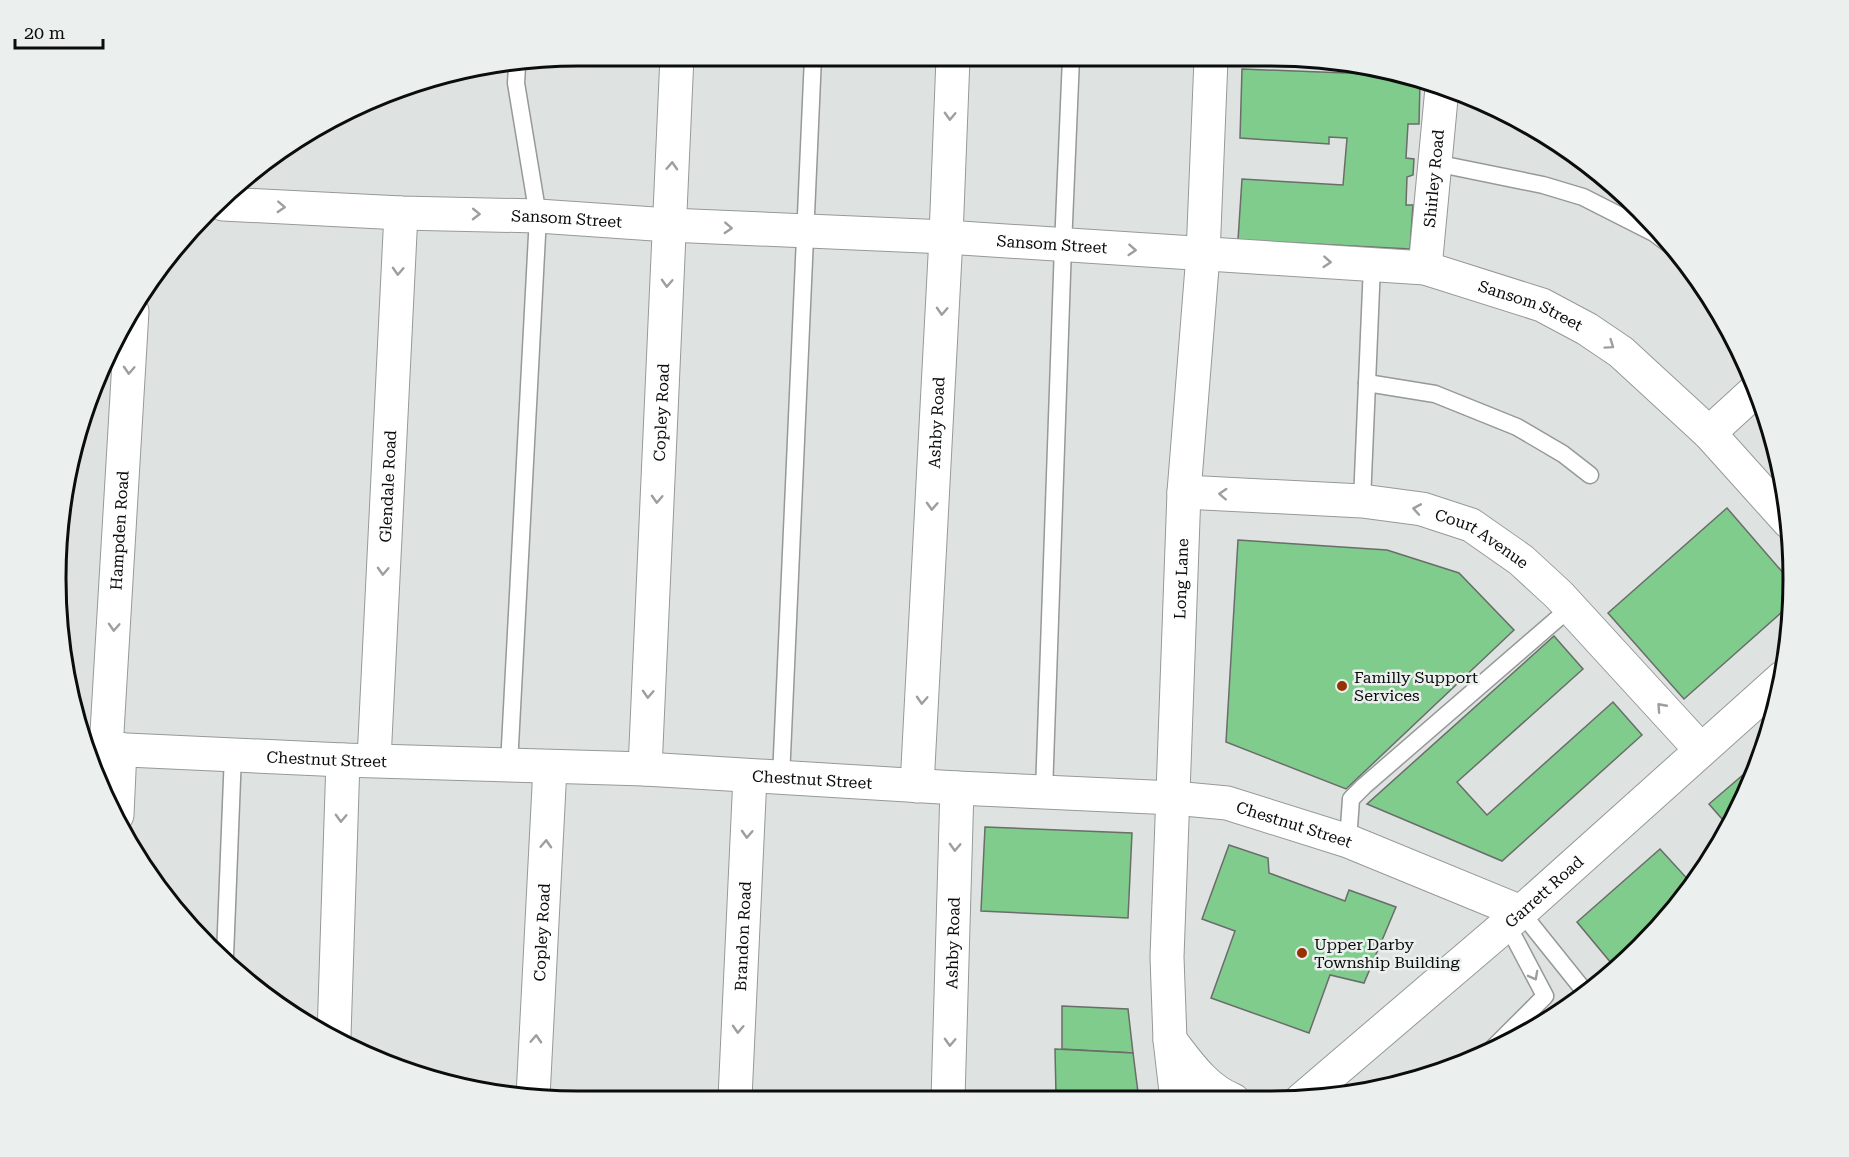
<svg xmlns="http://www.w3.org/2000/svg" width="1849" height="1157" font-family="'Roboto Serif',serif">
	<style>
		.building { fill: #7fcc8c; stroke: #6a6d6a; stroke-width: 1.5 }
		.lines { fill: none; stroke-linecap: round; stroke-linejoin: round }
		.lane-casing { stroke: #959998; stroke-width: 19 }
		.street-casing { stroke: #959998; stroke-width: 35 }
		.secondary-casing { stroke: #959998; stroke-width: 35 }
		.lane { stroke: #fff; stroke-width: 16 }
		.street { stroke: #fff; stroke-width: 33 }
		.secondary { stroke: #fff; stroke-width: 33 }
		.oneway { stroke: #9d9e9e }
		.poi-dot { fill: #963100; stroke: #ebf0ee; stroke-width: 2 }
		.labels { text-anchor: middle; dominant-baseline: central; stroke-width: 5; stroke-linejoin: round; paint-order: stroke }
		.street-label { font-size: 16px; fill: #0b0d0d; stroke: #ebf0ee }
		.poi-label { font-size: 16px; fill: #0b0d0d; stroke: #ebf0ee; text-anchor: start }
		.rim { fill: none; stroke: #0b0d0d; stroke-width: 3 }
	</style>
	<rect width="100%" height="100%" fill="#dee3e1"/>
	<g class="building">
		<path d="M1242 69 1396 75 1420 82 1419 124H1408L1406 158 1414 159 1413 175 1407 177 1406 205H1413L1410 249 1238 240 1242 179 1343 185 1347 138 1329 137V144L1240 138Z"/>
		<path d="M1727 508 1791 582 1792 603 1684 699 1608 613Z"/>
		<path d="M1238 540 1387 550 1459 573 1514 630 1346 789 1226 742Z"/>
		<path d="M1554 636 1583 669 1457 782 1487 815 1613 702 1642 735 1502 861 1367 804Z"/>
		<path d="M1751 768 1754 771 1740 810 1729 827 1709 804Z"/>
		<path d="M985 827 1132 833 1128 918 981 911Z"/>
		<path d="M1229 845 1268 858 1269 873 1345 901 1349 890 1396 907 1364 983 1330 975 1309 1033 1211 998 1235 931 1202 919Z"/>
		<path d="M1660 849 1693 885 1686 897 1617 970 1577 922Z"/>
		<path d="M1062 1006 1128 1009 1133 1053 1062 1049Z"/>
		<path d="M1055 1049 1133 1053 1139 1100 1056 1096Z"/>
		<path d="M1049 1096H1056L1114 1100 1049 1099Z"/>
	</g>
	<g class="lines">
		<defs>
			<g id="lane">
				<path d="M1435 163 1543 185 1583 197 1654 233 1674 248"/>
				<path d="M1367 383 1435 394 1517 427 1563 454 1590 475"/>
				<path d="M1362 501 1372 265"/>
				<path d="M509 765 538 216 516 83 517 66"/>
				<path d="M781 778 813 57"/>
				<path d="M1044 792 1063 246 1071 58"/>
				<path d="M1348 841 1351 799 1364 786 1571 607"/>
				<path d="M1521 912 1586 993"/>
				<path d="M225 956 233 754"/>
				<path d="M1493 1048 1545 996 1507 924"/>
			</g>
			<g id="street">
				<path id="s1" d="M223 204 401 213 538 216 669 225 946 237 1425 268 1542 305 1587 329 1621 352 1709 433 1789 522"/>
				<path id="s2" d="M1425 268 1442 88"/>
				<path d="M1709 433 1756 390"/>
				<path id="s3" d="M1184 492 1362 501 1422 509 1471 525 1521 560 1559 595 1701 750"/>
				<path id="s4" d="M106 749 132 311"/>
				<path id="s5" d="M374 760 401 213"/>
				<path id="s6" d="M645 769 677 56"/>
				<path id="s7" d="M917 786 946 237 953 58"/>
				<path d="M117 815 120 749"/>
				<path d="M334 1036 343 760"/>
				<path id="s8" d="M533 1097 550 767"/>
				<path id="s9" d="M735 1098 750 776"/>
				<path id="s10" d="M948 1099 957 788"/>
			</g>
			<g id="secondary">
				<path id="s11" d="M84 748 343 760 645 769 957 788 1174 798 1227 803 1348 841 1521 912"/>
				<path d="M1170 1040C1188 1063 1205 1089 1233 1100"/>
				<path id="s12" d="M1177 1100 1170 1040 1167 957 1184 492 1203 255 1211 59"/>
				<path id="s13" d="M1301 1100 1521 912 1782 678"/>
			</g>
		</defs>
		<use href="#lane" class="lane-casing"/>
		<use href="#street" class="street-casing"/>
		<use href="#secondary" class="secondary-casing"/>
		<use href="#lane" class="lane"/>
		<use href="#street" class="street"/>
		<use href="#secondary" class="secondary"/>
	</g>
	<defs><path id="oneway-chevron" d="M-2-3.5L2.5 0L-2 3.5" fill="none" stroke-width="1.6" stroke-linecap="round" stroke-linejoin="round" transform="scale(1.5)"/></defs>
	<g class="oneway">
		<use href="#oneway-chevron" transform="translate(950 116) rotate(92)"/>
		<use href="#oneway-chevron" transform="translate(672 166) rotate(-87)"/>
		<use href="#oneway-chevron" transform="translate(281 207) rotate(3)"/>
		<use href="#oneway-chevron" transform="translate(476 214) rotate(1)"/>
		<use href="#oneway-chevron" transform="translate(728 228) rotate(3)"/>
		<use href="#oneway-chevron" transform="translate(1132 250) rotate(4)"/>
		<use href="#oneway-chevron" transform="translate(1327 262) rotate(4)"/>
		<use href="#oneway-chevron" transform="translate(398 271) rotate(93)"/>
		<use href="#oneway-chevron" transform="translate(667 283) rotate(93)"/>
		<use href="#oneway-chevron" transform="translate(942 311) rotate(93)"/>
		<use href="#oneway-chevron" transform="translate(1610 345) rotate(35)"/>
		<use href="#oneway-chevron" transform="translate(129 370) rotate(93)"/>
		<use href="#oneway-chevron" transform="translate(1223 494) rotate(-177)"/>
		<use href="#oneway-chevron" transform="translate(657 499) rotate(93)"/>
		<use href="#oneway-chevron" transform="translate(932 506) rotate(93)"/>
		<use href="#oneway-chevron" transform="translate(1417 509) rotate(-170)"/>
		<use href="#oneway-chevron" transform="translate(383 571) rotate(93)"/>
		<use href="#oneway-chevron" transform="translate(114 627) rotate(93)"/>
		<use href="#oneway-chevron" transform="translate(648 694) rotate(93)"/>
		<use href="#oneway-chevron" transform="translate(922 700) rotate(93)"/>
		<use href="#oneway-chevron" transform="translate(1661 707) rotate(-132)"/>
		<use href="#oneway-chevron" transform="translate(341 818) rotate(92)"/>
		<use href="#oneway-chevron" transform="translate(747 834) rotate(93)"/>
		<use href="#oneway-chevron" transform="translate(546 844) rotate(-87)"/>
		<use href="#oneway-chevron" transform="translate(955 847) rotate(92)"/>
		<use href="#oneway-chevron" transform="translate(1534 976) rotate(62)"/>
		<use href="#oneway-chevron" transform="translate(738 1029) rotate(93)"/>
		<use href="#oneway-chevron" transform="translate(536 1039) rotate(-87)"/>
		<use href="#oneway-chevron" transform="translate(950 1042) rotate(92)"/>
	</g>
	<g class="poi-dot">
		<circle cx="1342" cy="686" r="6"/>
		<circle cx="1302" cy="953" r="6"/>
	</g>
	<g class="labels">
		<g class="street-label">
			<text stroke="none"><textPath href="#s2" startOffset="90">Shirley Road</textPath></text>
			<text stroke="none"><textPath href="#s1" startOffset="344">Sansom Street</textPath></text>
			<text stroke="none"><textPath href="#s1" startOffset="830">Sansom Street</textPath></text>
			<text stroke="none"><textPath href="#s1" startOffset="1316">Sansom Street</textPath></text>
			<text stroke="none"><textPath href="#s6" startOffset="357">Copley Road</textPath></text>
			<text stroke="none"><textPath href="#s7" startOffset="364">Ashby Road</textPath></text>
			<text stroke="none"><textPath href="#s5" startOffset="274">Glendale Road</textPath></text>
			<text stroke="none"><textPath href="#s4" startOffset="219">Hampden Road</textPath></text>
			<text stroke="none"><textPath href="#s3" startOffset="306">Court Avenue</textPath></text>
			<text stroke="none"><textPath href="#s12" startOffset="522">Long Lane</textPath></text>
			<text stroke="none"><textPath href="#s11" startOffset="243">Chestnut Street</textPath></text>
			<text stroke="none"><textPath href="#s11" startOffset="729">Chestnut Street</textPath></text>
			<text stroke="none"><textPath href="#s11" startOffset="1215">Chestnut Street</textPath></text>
			<text stroke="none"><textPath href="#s13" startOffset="320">Garrett Road</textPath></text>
			<text stroke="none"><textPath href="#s8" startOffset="165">Copley Road</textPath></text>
			<text stroke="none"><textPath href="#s9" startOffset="162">Brandon Road</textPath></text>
			<text stroke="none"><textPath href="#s10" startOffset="156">Ashby Road</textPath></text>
		</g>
		<g class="poi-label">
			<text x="1354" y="677">Familly Support<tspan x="1354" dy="18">Services</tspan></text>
			<text x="1314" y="944">Upper Darby<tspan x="1314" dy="18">Township Building</tspan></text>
		</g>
	</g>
	<path d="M0 0H1849V1157H0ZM578 66H1271A512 512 0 0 1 1783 578V579A512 512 0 0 1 1271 1091H578A512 512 0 0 1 66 579V578A512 512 0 0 1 578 66Z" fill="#ebf0ee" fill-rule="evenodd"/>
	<path class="rim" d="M578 66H1271A512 512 0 0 1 1783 578V579A512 512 0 0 1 1271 1091H578A512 512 0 0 1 66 579V578A512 512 0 0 1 578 66Z"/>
	<path d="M15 39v9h88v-9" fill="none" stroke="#0b0d0d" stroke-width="3"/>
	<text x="24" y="39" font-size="18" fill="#0b0d0d" stroke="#ebf0ee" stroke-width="4.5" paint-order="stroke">20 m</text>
</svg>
